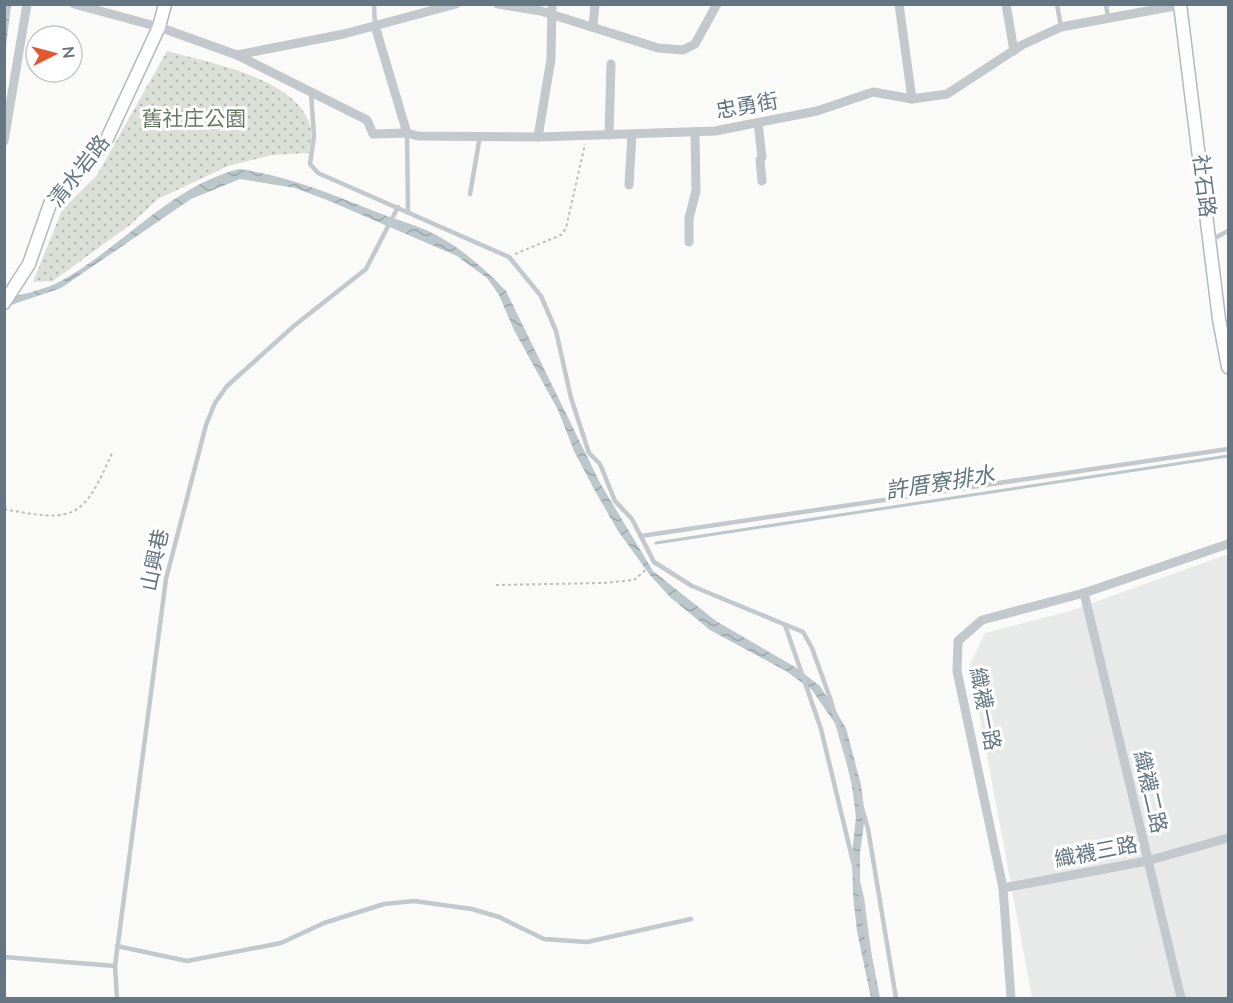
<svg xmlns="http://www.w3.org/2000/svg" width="1233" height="1003" font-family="'Nunito Sans','Noto Sans TC',sans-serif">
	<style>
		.built { fill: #e8e9e9 }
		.grass { fill: url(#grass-dots) }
		.water { fill: url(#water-waves) }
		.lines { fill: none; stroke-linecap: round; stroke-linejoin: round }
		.stream { stroke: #bbc7cb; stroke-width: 3 }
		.secondary-casing { stroke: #b3babf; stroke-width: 15 }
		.path { stroke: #bbbfc2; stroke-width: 2; stroke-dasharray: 3 3; stroke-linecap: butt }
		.lane { stroke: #c3c8cc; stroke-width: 4.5 }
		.street { stroke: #c3c8cc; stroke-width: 9 }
		.secondary { stroke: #fff; stroke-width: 12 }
		.labels { text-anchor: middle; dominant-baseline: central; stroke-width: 6; stroke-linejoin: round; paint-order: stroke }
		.street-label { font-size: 21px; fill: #657683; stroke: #fff }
		.park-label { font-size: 21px; fill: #687a64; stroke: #fff }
		.water-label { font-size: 22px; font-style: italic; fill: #60757c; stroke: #fff }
	</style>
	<defs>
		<pattern id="grass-dots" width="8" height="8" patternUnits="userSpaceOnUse" patternTransform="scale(1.5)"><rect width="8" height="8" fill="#dadfd7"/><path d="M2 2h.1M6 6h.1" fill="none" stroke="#b4b9b4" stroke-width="1.8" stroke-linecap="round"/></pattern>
		<pattern id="water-waves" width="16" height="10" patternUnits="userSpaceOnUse" patternTransform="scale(1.5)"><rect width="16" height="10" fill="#bbc7cb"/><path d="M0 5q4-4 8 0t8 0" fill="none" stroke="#9ca6aa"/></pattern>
	</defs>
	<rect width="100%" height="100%" fill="#fafaf8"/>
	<path class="built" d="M1228 554V994L1226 998H1032L970 664 985 633 1070 611Z"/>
	<path class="grass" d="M167 51C209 63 295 77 310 125 313 133 310 145 309 153L272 155 228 166 158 199 130 225 53 281 33 282 62 210 97 175Z"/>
	<g class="water">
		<path d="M5 4 11 5 5 55 4 5Z"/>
		<path d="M239 169C287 176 329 193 374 211 391 218 409 223 426 230 457 244 483 267 506 291L600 483 653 571 716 621 795 667 820 686 846 728 861 785 865 816 860 853V895L880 998H871L857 931 853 895 852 854 856 817 852 786 839 729 812 690 786 671 710 630 670 597 650 575 618 531 594 489 574 451 558 410 514 330 499 295 487 278 457 256 327 200 295 188 240 179 191 199 61 288 5 307V299C23 294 44 290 61 281 121 248 171 186 239 169Z"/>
	</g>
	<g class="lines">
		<path class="stream" d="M656 543 1228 456"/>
		<defs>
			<g id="secondary">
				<path d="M1180 4 1219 319 1228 367"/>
				<path d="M4 303 29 264 50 204 105 143 159 27 165 4"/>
			</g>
		</defs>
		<use href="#secondary" class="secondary-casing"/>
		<g class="path">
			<path d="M515 254 561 235 566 228 585 144"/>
			<path d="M4 509C76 523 83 519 113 451"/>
			<path d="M496 585 604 583 634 580 650 566"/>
		</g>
		<g class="lane">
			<path d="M374 4 375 26"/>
			<path d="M1057 4 1061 27"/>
			<path d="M1106 4 1108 18"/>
			<path d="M311 93 314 136 310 164 318 173 509 257 541 296 556 331 571 398 589 453 600 464 615 501 632 519 654 562 692 586 803 632 812 648 830 698 868 829 896 998"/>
			<path d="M407 133 408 211"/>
			<path d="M470 194 480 136"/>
			<path d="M1211 240 1228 231"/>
			<path d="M641 536 1228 449"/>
			<path d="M785 625 821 729 862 899 875 998"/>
			<path d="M117 946 187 961 281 943 324 923 384 904 414 901 472 909 499 917 544 939 587 942 691 919"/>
			<path d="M4 957 115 966"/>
			<path d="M117 998 115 966 166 579 206 425 215 403 227 386 295 325 366 269 398 207"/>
		</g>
		<g class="street">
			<path d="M74 4 159 27 237 55 344 34 456 4"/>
			<path d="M498 4 541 11 658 48 683 50 695 44 717 4"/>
			<path d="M899 4 912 99"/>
			<path d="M1006 4 1014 51"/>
			<path d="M375 26 407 133 418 136 538 137 715 131 817 111 873 92 912 99 947 94 1022 45 1061 27 1180 5"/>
			<path d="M593 27 595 4"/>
			<path d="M237 55 367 120 373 134 407 133"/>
			<path d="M758 123 762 157 760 160 762 181"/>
			<path d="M609 135 611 64"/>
			<path d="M538 137 551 59 552 4"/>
			<path d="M4 141 27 4"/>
			<path d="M629 185 632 134"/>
			<path d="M689 242V218L696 191 695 132"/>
			<path d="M1084 593 1181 998"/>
			<path d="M1003 888 1147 861 1228 838"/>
			<path d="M1011 998 1003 888 957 671 958 641 982 620 1084 593 1228 544"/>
		</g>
		<use href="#secondary" class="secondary"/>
	</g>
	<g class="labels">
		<g class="street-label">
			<text transform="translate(747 106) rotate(-10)">忠勇街</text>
			<text transform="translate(79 171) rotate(-52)">清水岩路</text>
			<text transform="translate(1204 186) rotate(83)">社石路</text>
			<text transform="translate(155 560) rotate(-78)">山興巷</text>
			<text transform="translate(985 709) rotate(79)">織襪一路</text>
			<text transform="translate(1150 792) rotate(77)">織襪二路</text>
			<text transform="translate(1096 852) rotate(-11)">織襪三路</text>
		</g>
		<g class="park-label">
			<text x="194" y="119">舊社庄公園</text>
		</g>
		<g class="water-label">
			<text transform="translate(940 483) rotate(-9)">許厝寮排水</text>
		</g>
	</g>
	<rect width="1233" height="1003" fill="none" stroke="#657683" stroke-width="12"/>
	<g transform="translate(54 54) rotate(84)"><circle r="28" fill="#ffffff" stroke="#c1c8cd" stroke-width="1.5"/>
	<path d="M0-4.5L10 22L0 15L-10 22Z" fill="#e4572e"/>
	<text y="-9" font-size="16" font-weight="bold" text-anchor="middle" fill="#657683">N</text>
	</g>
</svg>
